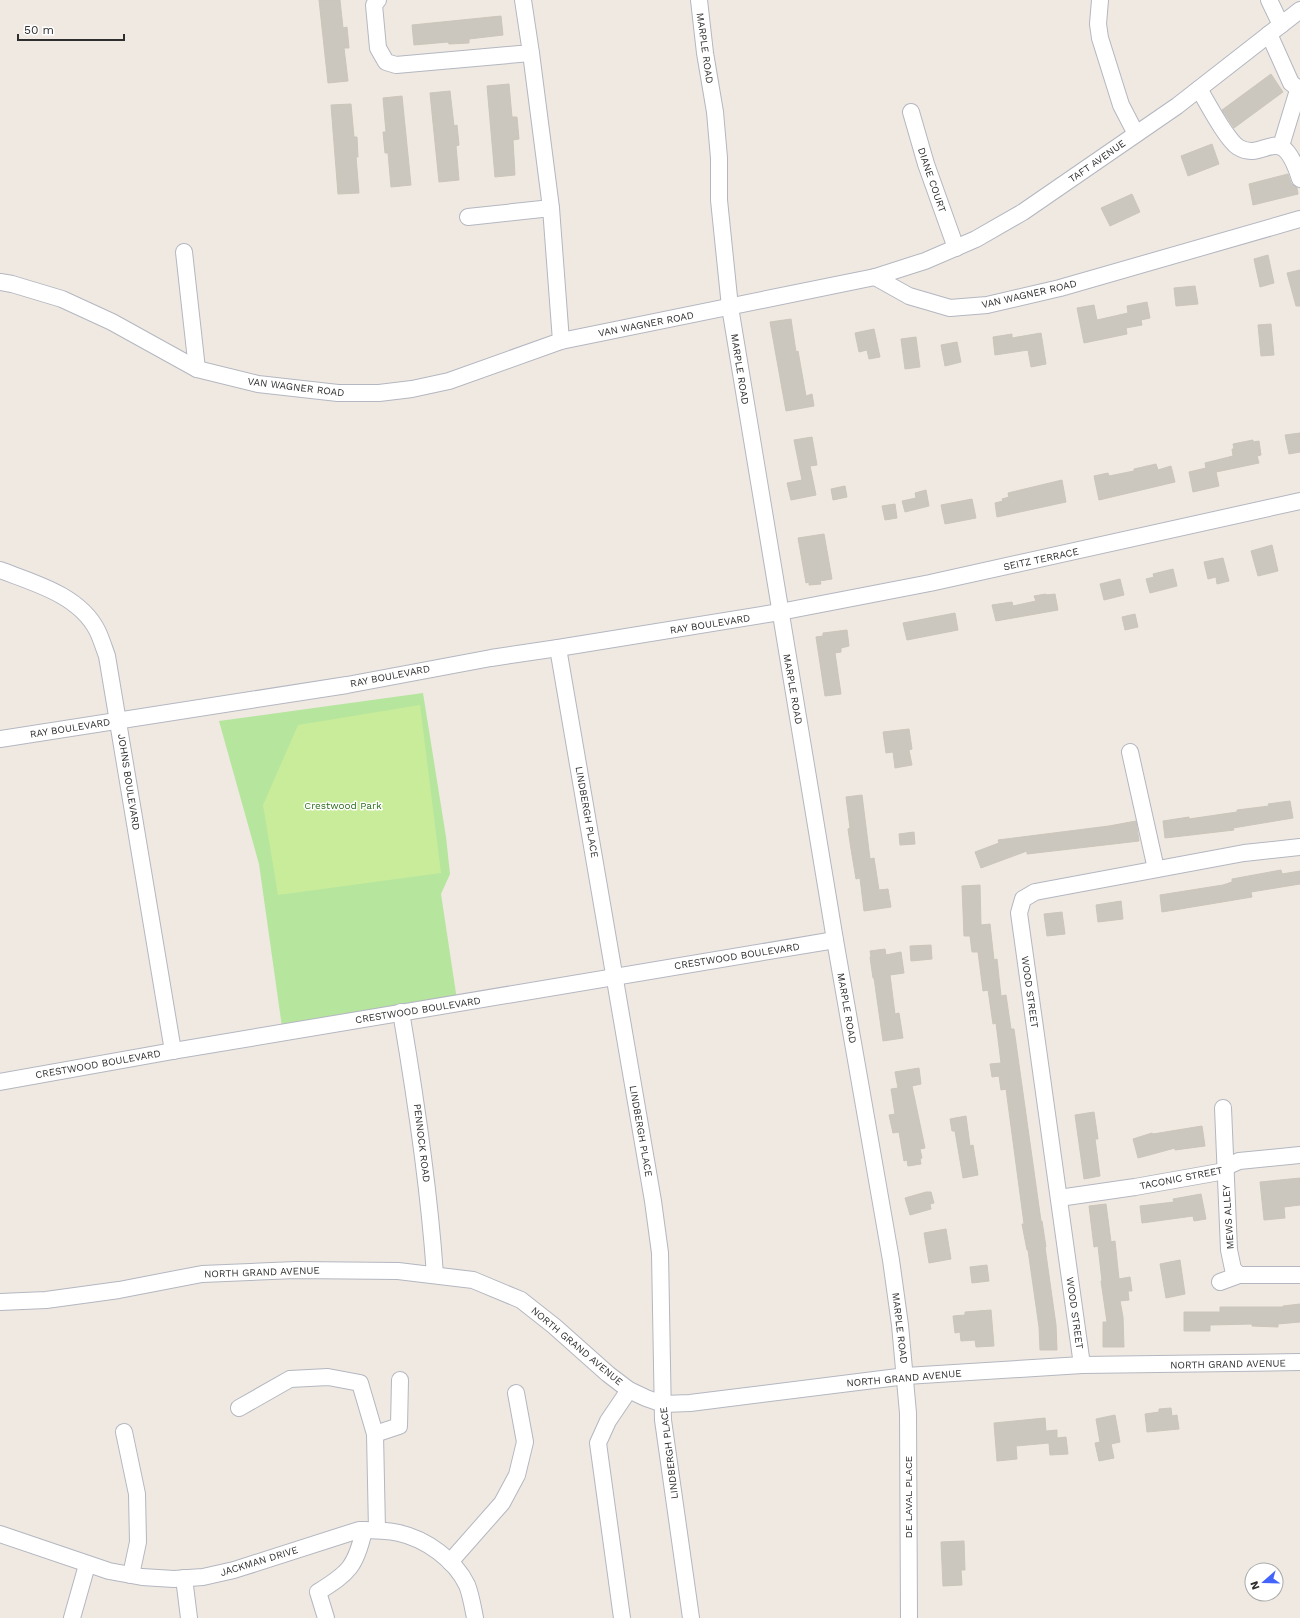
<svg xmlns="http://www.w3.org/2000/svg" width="1300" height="1618" font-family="'Work Sans',sans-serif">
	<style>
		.green { fill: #b6e59e }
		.pitch { fill: #c9ec9a }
		.building { fill: #cbc7bf; stroke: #cbc5ba }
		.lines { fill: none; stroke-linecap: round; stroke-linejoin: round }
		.minor-casing { stroke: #b4b7c1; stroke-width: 18 }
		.minor { stroke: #fff; stroke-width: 16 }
		.labels { text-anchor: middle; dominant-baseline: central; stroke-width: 3; stroke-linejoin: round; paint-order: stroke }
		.street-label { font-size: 10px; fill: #2e2e2e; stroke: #fff }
		.park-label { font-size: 10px; fill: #2c6e1b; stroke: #fff }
	</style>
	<rect width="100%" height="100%" fill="#efe9e1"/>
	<path class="green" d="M423 693 446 837 450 874 441 894 457 1000 282 1027 259 864 219 721Z"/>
	<path class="pitch" d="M420 705 441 873 278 895 263 805 298 725Z"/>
	<g class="building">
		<path d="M319 0H340L343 28 347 27 349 48H344L348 81 328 83Z"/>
		<path d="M501 16 503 35 469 39V43L449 44 448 42 414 45 412 25Z"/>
		<path d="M1271 74 1283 92 1234 128 1222 110Z"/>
		<path d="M509 84 512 117H517L519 139 513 140 515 175 495 177 487 86Z"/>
		<path d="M450 91 454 126 457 125 459 145 456 146 459 180 439 182 430 93Z"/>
		<path d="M402 96 411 185 391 187 388 153H385L383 132H386L383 98Z"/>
		<path d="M351 104 354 137H357L358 157H356L359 193 338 194 331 105Z"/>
		<path d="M1212 144 1219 164 1188 176 1181 156Z"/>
		<path d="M1288 174 1291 183 1297 188 1298 194 1253 205 1249 184Z"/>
		<path d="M1132 194 1140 212 1110 226 1101 208Z"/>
		<path d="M1268 255 1274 283 1260 287 1254 259Z"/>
		<path d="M1300 270V306H1296L1287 273Z"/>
		<path d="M1195 286 1198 304 1176 306 1174 288Z"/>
		<path d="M1147 302 1150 318 1141 320 1142 325 1126 328 1127 334 1084 343 1077 308 1094 305 1097 320 1128 313 1127 306Z"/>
		<path d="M791 319 796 352 798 351 806 396 812 394 814 406 786 411 770 322Z"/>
		<path d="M1271 324 1274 355 1261 356 1258 325Z"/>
		<path d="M874 329 880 357 869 359 867 350 859 352 855 333Z"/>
		<path d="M1041 333 1046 364 1031 367 1028 350 995 355 993 337 1012 334V338Z"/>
		<path d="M916 337 920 367 905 369 901 339Z"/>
		<path d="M957 342 961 362 945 366 941 345Z"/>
		<path d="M1300 433V452L1289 454 1285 435Z"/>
		<path d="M812 437 817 465 810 466 816 495 791 500 787 483 802 480 794 440Z"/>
		<path d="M1253 440V442L1259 441 1261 455 1257 456 1259 463 1216 472 1219 486 1193 492 1189 472 1206 468 1205 463 1233 456 1232 449H1234L1233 444Z"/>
		<path d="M1156 464 1158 470 1171 466 1175 482 1099 500 1094 476 1108 473 1109 476 1134 471V469Z"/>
		<path d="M1062 480 1066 502 997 517 995 503 1003 501 1002 499 1009 497 1008 493Z"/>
		<path d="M845 486 847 497 833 500 831 489Z"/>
		<path d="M926 490 929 506 905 512 902 501 916 498 915 493Z"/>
		<path d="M972 499 976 518 945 524 941 505Z"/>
		<path d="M895 504 897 518 885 520 882 506Z"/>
		<path d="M824 534 832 579 820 581 821 584 809 585V582L806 583 798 538Z"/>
		<path d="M1272 545 1278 571 1258 576 1251 551Z"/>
		<path d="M1223 558 1229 581 1217 584 1216 577 1208 579 1204 562Z"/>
		<path d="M1173 569 1177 586 1150 593 1146 579 1154 577 1153 574Z"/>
		<path d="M1120 579 1124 595 1104 600 1100 584Z"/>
		<path d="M1046 594V595L1055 594 1058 610 996 621 992 605 1012 602 1013 606 1036 601 1034 596Z"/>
		<path d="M955 613 958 630 907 640 903 623Z"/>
		<path d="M1135 614 1138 627 1125 630 1122 617Z"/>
		<path d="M847 630 849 646 841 648V652L835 653 841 694 825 696 816 637 823 636V633Z"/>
		<path d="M909 729 912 749 909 750 912 765 895 768 893 752 886 753 883 732Z"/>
		<path d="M862 795 870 859 874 858 879 890 888 889 891 907 864 911 860 878 856 879 851 849 848 829 850 828 846 797Z"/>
		<path d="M1290 801 1293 818 1233 828 1234 830 1165 838 1163 821 1189 817V819L1237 812V810L1269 806 1268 804Z"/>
		<path d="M1136 821 1139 841 1027 854V851L981 868 975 852 999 843 998 840 1109 826Z"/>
		<path d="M914 832 915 844 900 845 899 834Z"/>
		<path d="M1281 870 1282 874 1300 871V884L1251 892 1252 897 1162 912 1160 895 1223 885 1232 882V879Z"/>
		<path d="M980 885 981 925 990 924 994 960 997 959 1001 996 1006 995 1011 1029H1014L1041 1221H1042L1046 1247H1045L1056 1325 1057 1350H1040L1039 1327 1028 1250H1027L1022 1224H1024L1006 1089 1001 1090 999 1076 992 1077 990 1064 1001 1063 996 1023 993 1024 988 990 983 991 978 952H972L970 936H964L962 886Z"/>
		<path d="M1121 901 1123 919 1098 922 1096 905Z"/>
		<path d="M1062 912 1065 934 1047 936 1044 914Z"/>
		<path d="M931 945 932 959 911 961 910 946Z"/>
		<path d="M885 949 886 955 901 952 904 973 890 975 895 1014 899 1013 903 1038 883 1041 874 978H873L870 957H871L870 951Z"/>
		<path d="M919 1068 921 1084 912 1086 925 1148 920 1149 922 1158 920 1159 921 1164 908 1166 907 1160 904 1161 899 1132 893 1133 889 1115 895 1114 891 1089 898 1088 895 1072Z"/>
		<path d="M1094 1112 1098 1139H1095L1100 1176 1084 1179 1075 1115Z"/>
		<path d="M966 1116 970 1146 973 1145 978 1175 963 1178 955 1131H952L950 1119Z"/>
		<path d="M1202 1126 1205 1146 1175 1150V1148L1138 1158 1133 1139 1152 1133 1153 1134Z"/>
		<path d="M1300 1178V1205L1284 1207 1285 1218 1264 1220 1260 1182Z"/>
		<path d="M926 1192H931L934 1203 930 1204 931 1209 910 1215 905 1198Z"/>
		<path d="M1201 1194 1206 1219 1194 1221 1193 1216 1142 1223 1140 1206 1174 1202 1173 1199Z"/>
		<path d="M1106 1204 1111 1242 1115 1241 1119 1279 1130 1277 1132 1291H1128L1129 1300 1120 1301 1123 1317 1124 1347H1103V1322H1107L1101 1281H1102L1098 1246 1094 1247 1089 1206Z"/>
		<path d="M946 1229 951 1259 929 1263 924 1233Z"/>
		<path d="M1180 1260 1185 1294 1166 1298 1160 1264Z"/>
		<path d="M987 1265 989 1281 972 1283 970 1267Z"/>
		<path d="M1300 1304V1322L1278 1324V1327L1252 1326V1324L1210 1325V1331H1184V1312H1220V1307H1283V1306Z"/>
		<path d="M991 1310 994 1346 976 1347 975 1340 961 1341 960 1332 955 1333 953 1316 965 1315V1312Z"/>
		<path d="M1171 1408 1172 1416 1177 1415 1179 1429 1147 1432 1145 1414 1159 1412V1409Z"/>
		<path d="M1115 1415 1120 1442 1111 1444 1114 1458 1099 1461 1095 1443 1100 1442 1096 1419Z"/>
		<path d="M1045 1418 1046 1431 1057 1430V1438L1066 1437 1068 1454 1050 1455 1049 1443 1016 1446 1017 1459 997 1461 994 1423Z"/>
		<path d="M964 1541 965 1570H961L962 1585 943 1586 941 1542Z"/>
	</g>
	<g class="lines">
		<defs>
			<g id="minor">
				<path d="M378 0 374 5 378 48 386 62 396 65 531 53 523 0"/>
				<path d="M699 0 705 53 715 112 719 158V200L730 307 835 940 891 1260 900 1325 908 1413 909 1618"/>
				<path d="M1100 0 1098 24 1100 38 1121 105 1136 134"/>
				<path d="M1269 0 1281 25"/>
				<path d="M1269 34 1291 83 1300 90"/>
				<path d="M531 53 551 208 561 341"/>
				<path d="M1199 89C1207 102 1226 139 1238 147 1265 164 1280 117 1300 179"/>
				<path d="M911 112 926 164 956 248"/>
				<path d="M1281 146 1298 90"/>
				<path d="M468 217 551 208"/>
				<path d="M184 252 197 369"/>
				<path d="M875 277 909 296 950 308 987 305 1060 288 1300 219"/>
				<path d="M0 282 12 284 62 299 112 322 197 369 258 384 338 393H379L412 389 449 381 561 341 875 277 925 261 976 239 1023 212 1177 106 1300 10"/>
				<path d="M0 570C34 583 79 595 97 630 101 638 104 648 107 656L173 1051"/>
				<path d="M558 648 653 1201 660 1253 663 1420 691 1618"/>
				<path d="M0 739 347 685 491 658 558 648 780 612 930 583 1300 501"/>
				<path d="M1130 752 1156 869"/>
				<path d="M401 1012C416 1100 429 1186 435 1275"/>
				<path d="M0 1082 173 1051 835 940"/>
				<path d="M1223 1108 1229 1250 1233 1269 1239 1275"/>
				<path d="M1059 1198 1135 1187 1225 1171 1228 1166 1239 1161 1300 1155"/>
				<path d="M1220 1282 1239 1275H1300"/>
				<path d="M0 1302 46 1300 119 1290 202 1274 296 1270 398 1271 473 1280 521 1300 554 1326 608 1374 629 1390 646 1398 663 1404 690 1403 906 1376 1082 1365 1300 1362"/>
				<path d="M1082 1365 1019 913 1023 899 1035 892 1244 853 1300 847"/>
				<path d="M239 1408 290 1379 328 1377 360 1383 375 1434 377 1530"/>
				<path d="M124 1432 137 1494 138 1542 131 1575"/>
				<path d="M375 1434 399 1426 400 1380"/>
				<path d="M0 1534 109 1571 142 1577 174 1579 203 1577 234 1570 359 1530C373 1530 386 1530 399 1533 426 1539 455 1560 467 1585 471 1595 473 1608 475 1618"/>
				<path d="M450 1562 502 1503 517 1475 525 1442 516 1393"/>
				<path d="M184 1578 189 1618"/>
				<path d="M72 1618 87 1565"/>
				<path d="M326 1618 318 1592C349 1573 356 1566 364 1530"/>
				<path d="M622 1618 598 1443 608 1421 629 1390"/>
			</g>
		</defs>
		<use href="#minor" class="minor-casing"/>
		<use href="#minor" class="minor"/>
	</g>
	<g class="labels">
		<g class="street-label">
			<text transform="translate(705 48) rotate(82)">MARPLE ROAD</text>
			<text transform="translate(1097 161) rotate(-35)">TAFT AVENUE</text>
			<text transform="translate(932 180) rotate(71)">DIANE COURT</text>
			<text transform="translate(1029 294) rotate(-13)">VAN WAGNER ROAD</text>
			<text transform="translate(646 324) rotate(-11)">VAN WAGNER ROAD</text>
			<text transform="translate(740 369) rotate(81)">MARPLE ROAD</text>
			<text transform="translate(296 387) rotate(7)">VAN WAGNER ROAD</text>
			<text transform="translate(1041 559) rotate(-12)">SEITZ TERRACE</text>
			<text transform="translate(710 624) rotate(-9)">RAY BOULEVARD</text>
			<text transform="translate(390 676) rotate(-11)">RAY BOULEVARD</text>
			<text transform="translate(793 689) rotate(80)">MARPLE ROAD</text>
			<text transform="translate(70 728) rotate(-9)">RAY BOULEVARD</text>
			<text transform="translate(129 782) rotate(81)">JOHNS BOULEVARD</text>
			<text transform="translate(587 812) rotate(80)">LINDBERGH PLACE</text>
			<text transform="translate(737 956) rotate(-9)">CRESTWOOD BOULEVARD</text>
			<text transform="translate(1030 992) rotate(82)">WOOD STREET</text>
			<text transform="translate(847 1008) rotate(80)">MARPLE ROAD</text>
			<text transform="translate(418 1010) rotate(-9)">CRESTWOOD BOULEVARD</text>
			<text transform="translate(98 1064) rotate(-10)">CRESTWOOD BOULEVARD</text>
			<text transform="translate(641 1131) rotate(80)">LINDBERGH PLACE</text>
			<text transform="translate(422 1143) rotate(83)">PENNOCK ROAD</text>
			<text transform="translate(1181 1178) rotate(-11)">TACONIC STREET</text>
			<text transform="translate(1228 1217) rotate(-94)">MEWS ALLEY</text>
			<text transform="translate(262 1272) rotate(-2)">NORTH GRAND AVENUE</text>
			<text transform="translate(1075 1313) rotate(82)">WOOD STREET</text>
			<text transform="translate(900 1328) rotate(83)">MARPLE ROAD</text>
			<text transform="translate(577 1346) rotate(40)">NORTH GRAND AVENUE</text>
			<text transform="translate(1228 1364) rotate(-1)">NORTH GRAND AVENUE</text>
			<text transform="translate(904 1378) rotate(-5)">NORTH GRAND AVENUE</text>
			<text transform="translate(669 1453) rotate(-97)">LINDBERGH PLACE</text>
			<text transform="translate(908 1497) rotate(-90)">DE LAVAL PLACE</text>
			<text transform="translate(259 1561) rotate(-17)">JACKMAN DRIVE</text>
		</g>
		<g class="park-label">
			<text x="343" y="805">Crestwood Park</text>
		</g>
	</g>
	<g transform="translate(1264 1582) rotate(250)"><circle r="19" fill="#ffffff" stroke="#ababab"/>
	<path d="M0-3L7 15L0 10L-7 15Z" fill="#4264fb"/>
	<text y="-6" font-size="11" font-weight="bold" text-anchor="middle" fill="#2e2e2e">N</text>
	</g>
	<path d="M18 34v6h106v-6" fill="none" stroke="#2e2e2e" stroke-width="2"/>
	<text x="24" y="34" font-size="12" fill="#2e2e2e" stroke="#ffffff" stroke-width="3" paint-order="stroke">50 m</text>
</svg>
